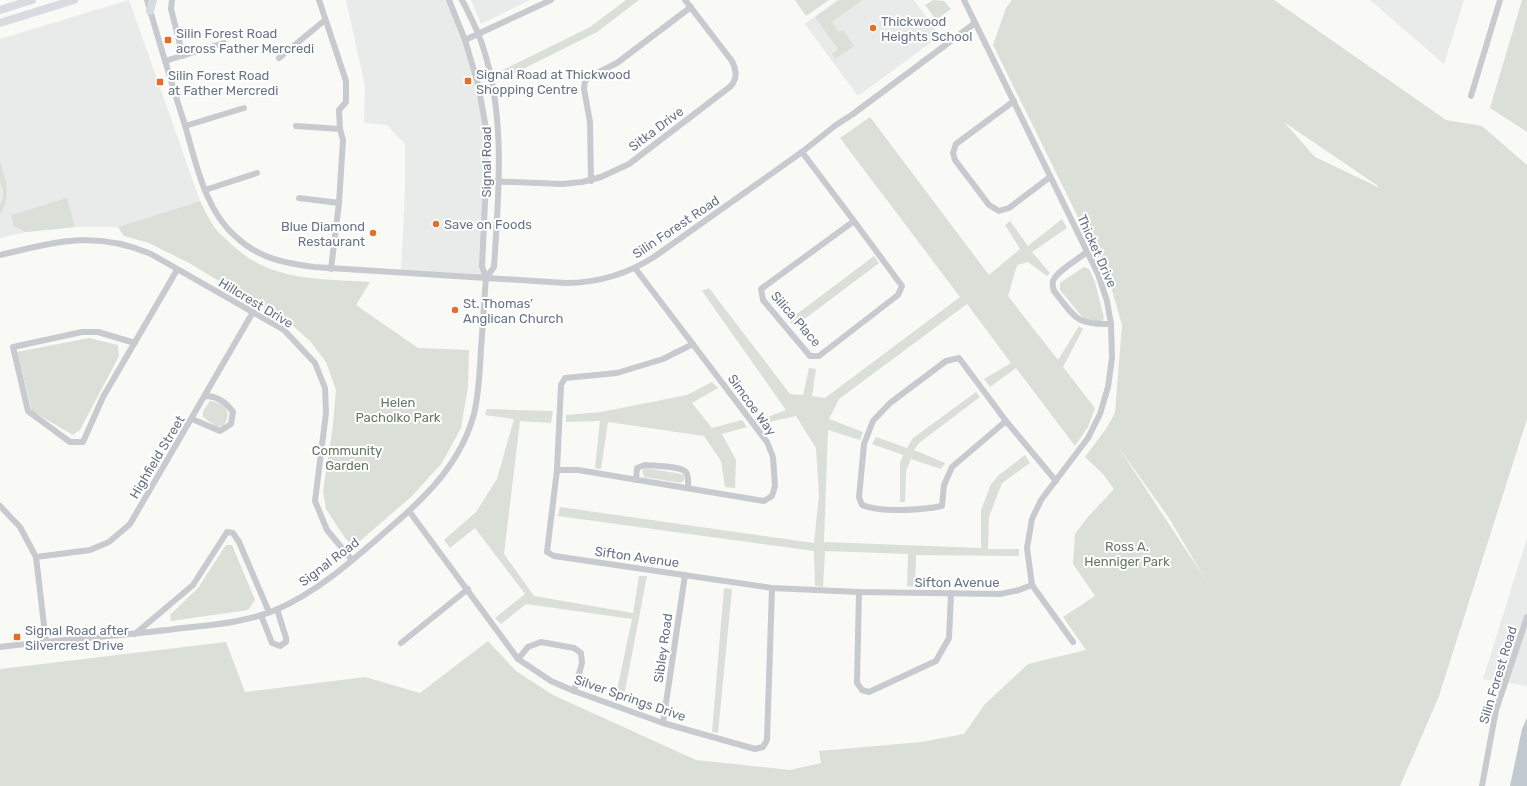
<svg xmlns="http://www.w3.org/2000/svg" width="1527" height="786" font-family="Rubik,sans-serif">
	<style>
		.built { fill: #e9eaea }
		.green { fill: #dae0d7; fill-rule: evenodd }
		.water { fill: #bfc9ce }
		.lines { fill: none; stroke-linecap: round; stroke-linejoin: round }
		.minor { stroke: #c7cace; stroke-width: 6 }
		.major { stroke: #d8dbdf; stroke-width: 8 }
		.poi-dot { fill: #e36e2c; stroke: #fff; stroke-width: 1.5 }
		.labels { text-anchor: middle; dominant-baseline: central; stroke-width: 4; stroke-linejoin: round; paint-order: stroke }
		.poi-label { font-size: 13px; fill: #687587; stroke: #fff; text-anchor: start }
		.street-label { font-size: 13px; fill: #687587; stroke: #fff }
		.park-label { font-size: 13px; fill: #657963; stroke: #fff }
	</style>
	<rect width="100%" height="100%" fill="#f9f9f6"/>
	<g class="built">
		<path d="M129 0 200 201 118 227H75L26 232 0 238V39Z"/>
		<path d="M346 0H449L465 40 486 128 482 266 486 278 401 272 405 189V144L387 125 364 123 365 86Z"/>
		<path d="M471 0H530L481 24Z"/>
		<path d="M837 0H914L940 36 858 96 805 24Z"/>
		<path d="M1370 0H1464L1444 64Z"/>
		<path d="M1527 538V686L1483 679Z"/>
	</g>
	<g class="green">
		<path d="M626 0H639L597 32 499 81 495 74 590 27Z"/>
		<path d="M795 0H829L806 16Z"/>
		<path d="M840 0H862L832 22 839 32 843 30 854 46 835 59 832 54 838 49 815 17Z"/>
		<path d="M933 0 944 1 951 9 936 20 925 5Z"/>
		<path d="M1012 0H1274L1446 120 1482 126 1527 165V419L1439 696 1400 786H0V669L226 642 245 692 365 677 420 693 488 641 516 671 553 695 696 760 790 770 821 763 819 751 921 742 964 734 985 704 1028 664 1086 650 1063 617 1095 596 1073 564 1075 534 1087 518 1114 489 1103 474 1085 457 1106 429 1115 413 1122 325 1109 280 993 45 1006 8ZM1284 122 1378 186V187L1315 157ZM1117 445 1169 518 1205 579Z"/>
		<path d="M1522 0H1527V132L1490 108Z"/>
		<path d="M870 117 989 275 1020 249 1005 225 1010 221 1028 246 1062 219 1067 228 1032 252 1050 273 1047 276 1028 262 1017 265 1008 296 1058 360 1079 326 1083 329 1063 367 1095 408 1088 427 1075 446 1016 368 990 387 984 379 1011 363 967 304 839 399 829 419 863 432 860 440 828 430 824 542 981 548V510L991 484 999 475 1025 455 1030 463 1002 483 989 517 988 549H1019V556L916 555 915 587 907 586 908 554 825 551 823 587 815 586 814 551 558 516 560 507 814 543 819 495 816 448 796 416 765 423 762 419 786 410 702 291 709 288 790 394 803 395 809 368 816 369 812 396 825 398 960 297 840 138Z"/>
		<path d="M0 161C6 183 12 194 0 215V206L3 198V190L0 181Z"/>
		<path d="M67 198 75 227 26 232 14 226 11 215Z"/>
		<path d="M200 201C204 209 208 217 213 225 217 232 224 237 230 243 270 282 318 278 370 282L356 305 418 348 469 350 468 387 461 428 442 463 412 496 360 541 352 545 345 538 326 509 323 491 333 425 336 390 326 362 310 341 292 325 189 263 149 243 124 236 118 227Z"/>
		<path d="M874 256 879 263 794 327 789 320Z"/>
		<path d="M1084 267 1089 269 1095 282 1104 318 1102 322 1084 319 1060 290V283Z"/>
		<path d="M89 338 118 345 119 356 80 430 73 435 32 411 17 352Z"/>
		<path d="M712 382 718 388 692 403 712 428 742 420 747 427 722 434 736 460 735 488 725 487 721 461 704 436 608 422 601 469 595 468 600 421 566 422V415L601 412 687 395Z"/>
		<path d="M976 392 980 397 919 443 914 450 945 463 941 469 911 459 906 471 905 502H900V463L903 455 872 444 876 437 907 448 913 438Z"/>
		<path d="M210 401C226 403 233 413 223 426L217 427 203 417V411Z"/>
		<path d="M487 409 553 411 551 423 520 421 504 554 534 596 633 613 639 576H647L623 701 615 699 632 619 526 604 501 624 495 618 525 594 475 528 450 548 444 540 476 512 497 479 514 419 485 415Z"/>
		<path d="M645 468 682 474 684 475V480L681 483 644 477 642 471Z"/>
		<path d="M226 545H232L255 600 248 610 171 621 170 615 198 588Z"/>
		<path d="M724 588 732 589 718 733 712 732Z"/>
	</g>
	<path class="water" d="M1527 718V786H1510L1522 729Z"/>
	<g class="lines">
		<g class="minor">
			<path d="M147 0C159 41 171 82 184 122 196 162 204 209 236 237 259 258 283 263 314 267L566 283C599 283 627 274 654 257L802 152 836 125 853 114 975 23"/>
			<path d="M172 0 171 9 183 56"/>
			<path d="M319 0 346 81V102L339 110 340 129 343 140 339 203 331 269"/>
			<path d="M462 0C468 11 473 22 478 33 507 107 499 190 494 267L486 278"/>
			<path d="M964 0 1098 274 1107 301 1111 324 1112 358 1108 387 1100 414 1088 438 1041 500 1032 519 1027 548 1032 585 1073 642"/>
			<path d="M465 40 551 0"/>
			<path d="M279 58 325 20"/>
			<path d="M165 61 224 43"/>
			<path d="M1471 96 1500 0"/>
			<path d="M1014 101 956 144 953 153 955 160 989 205 999 211 1009 208 1050 177"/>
			<path d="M185 126 244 108"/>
			<path d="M296 126 340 129"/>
			<path d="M802 152 854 221 902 286 898 295 819 356H810L763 300 761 289 854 221"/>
			<path d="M486 181 562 184 582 182 601 177 629 164 731 86C738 77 736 70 732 61L685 0"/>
			<path d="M591 181 590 122 584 89 585 81 591 76 617 63 691 7"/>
			<path d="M205 190 257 173"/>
			<path d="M299 198 339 203"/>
			<path d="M1087 252C1079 258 1055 273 1053 281 1052 285 1053 288 1054 291 1075 317 1075 325 1111 324"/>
			<path d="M0 255C56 242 96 230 151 254L284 330 315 363 325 388 326 413 315 501 327 530 352 560"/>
			<path d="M135 343 98 332H82L13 347 28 411 70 442H83L103 397 177 270"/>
			<path d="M693 344 663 359 617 373 565 378 561 385 557 470 547 552 554 556 772 588 859 592 1000 594 1019 590 1032 585"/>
			<path d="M192 419 220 431 231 424 233 412C226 402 217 396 205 396"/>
			<path d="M1006 421 952 467 944 485 942 506C922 510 880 513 862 505L859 497 864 444 873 421 890 403 946 361 959 358 1006 421 1056 481"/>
			<path d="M557 470H578L764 501 772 496 775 486 773 457 767 442 635 268"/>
			<path d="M636 480 637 468 645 465C654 466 680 466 686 472 689 477 688 483 688 488"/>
			<path d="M0 506 20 527 36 557 46 642"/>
			<path d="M409 511 518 659 551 681 574 691 663 723 755 749 763 747 767 740 772 588"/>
			<path d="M36 557 90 550 109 542 130 524 253 312"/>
			<path d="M859 592 857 683 862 690 869 692 936 661 949 638 951 593"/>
			<path d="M261 615 272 643 280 646 286 642V638L277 609"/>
			<path d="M135 634 193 585 227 532 233 533 239 542 269 612"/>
			<path d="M401 643 468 589"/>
			<path d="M0 647C58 640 117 636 175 629 210 625 246 623 278 609 322 589 356 557 392 526 428 495 461 462 474 414 479 393 480 370 481 348 483 325 484 301 486 278L482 266 486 181V128L478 84 465 40 449 0"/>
			<path d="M518 659 528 647 541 642 574 648 581 653 582 663 574 691"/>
			<path d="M663 723 685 575"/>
			<path d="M1482 786 1496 710 1527 617"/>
		</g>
		<g class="major">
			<path d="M0 10 32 0"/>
			<path d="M150 11 153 0"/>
			<path d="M0 23 74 0"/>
		</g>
	</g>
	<g class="poi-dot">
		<circle cx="873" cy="28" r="4"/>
		<rect x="164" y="36" width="8" height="8" rx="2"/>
		<rect x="464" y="77" width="8" height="8" rx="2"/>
		<rect x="156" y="78" width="8" height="8" rx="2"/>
		<circle cx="436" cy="224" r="4"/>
		<circle cx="373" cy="233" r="4"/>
		<circle cx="455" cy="310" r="4"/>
		<rect x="13" y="633" width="8" height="8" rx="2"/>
	</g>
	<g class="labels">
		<g class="poi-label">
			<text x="881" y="21">Thickwood<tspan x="881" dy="15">Heights School</tspan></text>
			<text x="176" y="33">Silin Forest Road<tspan x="176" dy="15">across Father Mercredi</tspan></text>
			<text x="476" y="74">Signal Road at Thickwood<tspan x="476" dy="15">Shopping Centre</tspan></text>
			<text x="168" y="75">Silin Forest Road<tspan x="168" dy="15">at Father Mercredi</tspan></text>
			<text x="444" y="224">Save on Foods</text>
			<text x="365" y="226" text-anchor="end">Blue Diamond<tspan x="365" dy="15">Restaurant</tspan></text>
			<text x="463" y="303">St. Thomas’<tspan x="463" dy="15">Anglican Church</tspan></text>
			<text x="25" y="630">Signal Road after<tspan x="25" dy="15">Silvercrest Drive</tspan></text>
		</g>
		<g class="street-label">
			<text transform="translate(656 129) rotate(-37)">Sitka Drive</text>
			<text transform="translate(486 162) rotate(-90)">Signal Road</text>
			<text transform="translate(676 227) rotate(-34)">Silin Forest Road</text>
			<text transform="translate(1097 251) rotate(66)">Thicket Drive</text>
			<text transform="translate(256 303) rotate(31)">Hillcrest Drive</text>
			<text transform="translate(796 319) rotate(49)">Silica Place</text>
			<text transform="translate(752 405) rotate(54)">Simcoe Way</text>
			<text transform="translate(157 457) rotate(-59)">Highfield Street</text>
			<text transform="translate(637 557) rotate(8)">Sifton Avenue</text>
			<text transform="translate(329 562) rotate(-37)">Signal Road</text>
			<text x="957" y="582">Sifton Avenue</text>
			<text transform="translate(663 648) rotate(-82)">Sibley Road</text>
			<text transform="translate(1498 675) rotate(-73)">Silin Forest Road</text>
			<text transform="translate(630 698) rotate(19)">Silver Springs Drive</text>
		</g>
		<g class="park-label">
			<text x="398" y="402">Helen<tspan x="398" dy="15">Pacholko Park</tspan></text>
			<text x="347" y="450">Community<tspan x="347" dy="15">Garden</tspan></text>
			<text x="1127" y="546">Ross A.<tspan x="1127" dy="15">Henniger Park</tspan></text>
		</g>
	</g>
</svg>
